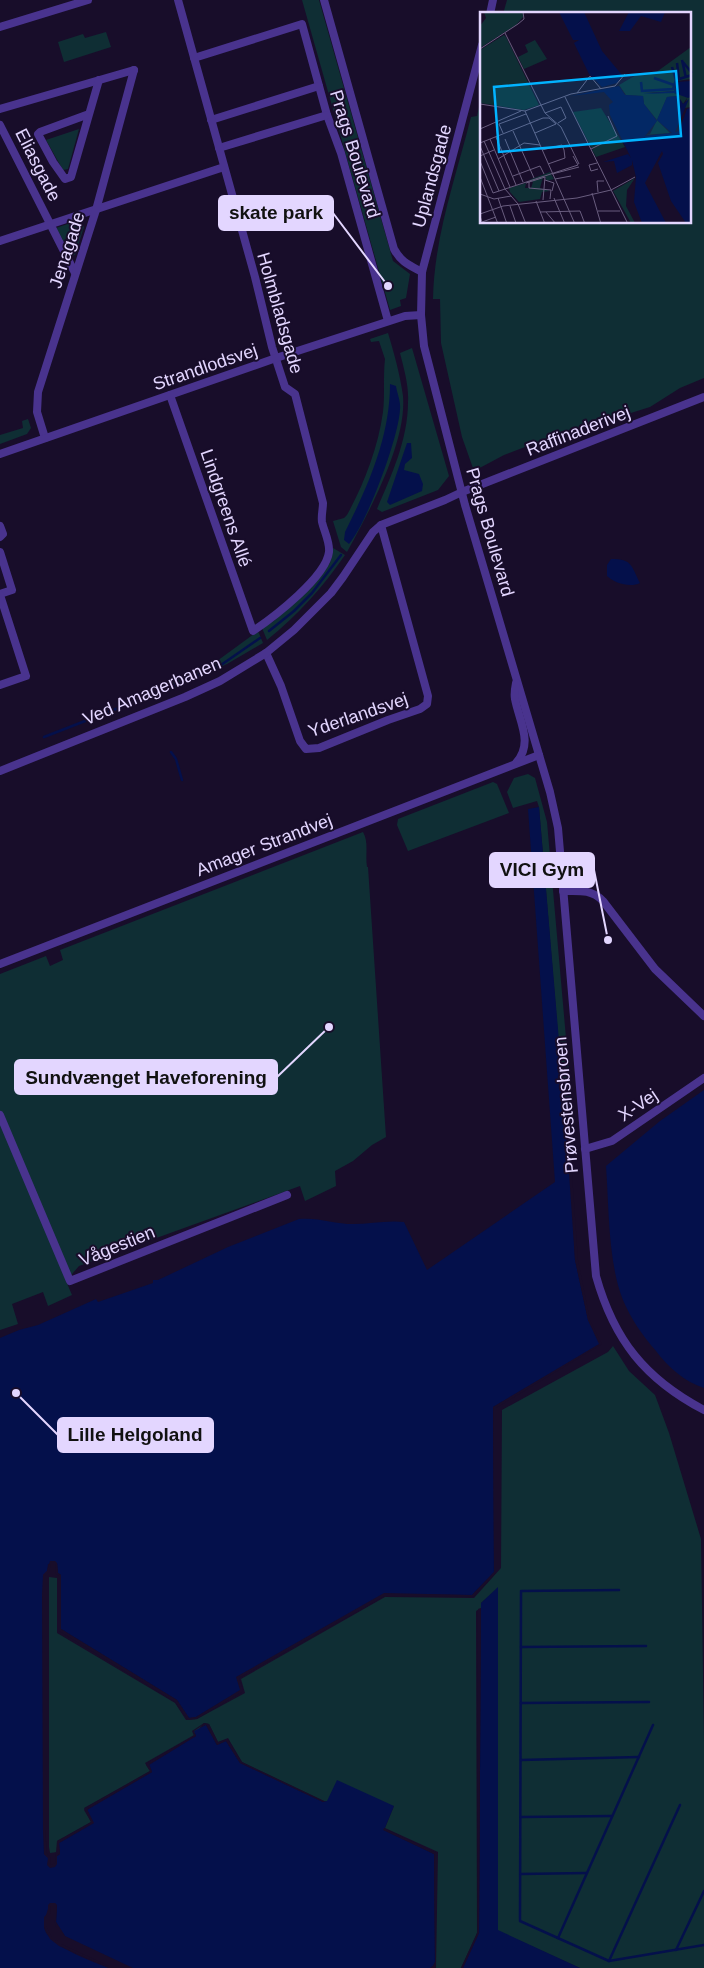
<svg xmlns="http://www.w3.org/2000/svg" width="704" height="1968" font-family="Helvetica,sans-serif">
	<style>
		.green { fill: #0f2e34 }
		.water { fill: #04104b }
		.pier { fill: #180d2a }
		.lines { fill: none; stroke-linecap: round; stroke-linejoin: round }
		.stream { stroke: #04104b; stroke-width: 2.5 }
		.minor { stroke: #49338e; stroke-width: 8 }
		.labels { text-anchor: middle; dominant-baseline: central; stroke-width: 4; stroke-linejoin: round; paint-order: stroke }
		.street-label { font-size: 18px; fill: #e3d6ff; stroke: #180d2a }
		.inset-river { fill: none; stroke: #04104b; stroke-width: 2.5 }
		.inset-road { fill: none; stroke: #695d7f; stroke-width: 1 }
		.view { fill: #02b3ff; fill-opacity: 0.15; stroke: #02b3ff; stroke-width: 2.5 }
		.inset-edge { fill: none; stroke: #e3d6ff; stroke-width: 2.5 }
		.leader { fill: none; stroke: #e3d6ff; stroke-width: 2 }
		.callout-dot { fill: #e3d6ff; stroke: #180d2a; stroke-width: 2 }
		.callout { fill: #e3d6ff; stroke: #e3d6ff; stroke-width: 2 }
		.callout-label { font-size: 19px; text-anchor: middle; font-weight: bold; fill: #111 }
	</style>
	<rect width="100%" height="100%" fill="#180d2a"/>
	<g class="green">
		<path d="M302 0H319L393 261 410 274 406 298 400 300 401 306 390 310Z"/>
		<path d="M507 0H704V378L680 388 650 407 538 442 504 455 474 471 462 437 441 343 440 299H433C434 237 456 177 471 117L477 116 481 98 482 222H690V14H503Z"/>
		<path d="M106 32 111 47 64 62 58 42 83 34 85 38Z"/>
		<path d="M79 129 68 169 63 170 46 140Z"/>
		<path d="M76 221 81 222 84 227 75 255 72 256 56 228Z"/>
		<path d="M388 333C394 353 400 374 403 396 407 442 369 512 347 552L341 547 333 521 344 518 347 515C364 484 378 448 383 412 385 395 383 375 385 359L379 341 371 342 370 339Z"/>
		<path d="M412 348 449 476 438 490 382 512 377 509C391 476 408 440 408 402 409 386 404 369 400 353Z"/>
		<path d="M28 419 31 428 27 434 0 444V435L23 428 22 421Z"/>
		<path d="M333 548 345 555C323 587 297 616 267 640L262 628 274 621 300 597 330 563Z"/>
		<path d="M258 631 263 643 227 664 167 692 164 685 206 669Z"/>
		<path d="M528 774 535 778 547 822 574 1129 566 1130 539 807 537 801 513 808 507 792 514 778Z"/>
		<path d="M493 782 497 784 509 813 408 851 397 825 398 819Z"/>
		<path d="M363 832C369 842 365 855 367 867H368L386 1137 372 1145 353 1161 335 1171 336 1186 305 1201 300 1186 79 1266 66 1281 72 1295 48 1306 43 1292 12 1304 18 1324 0 1330V974L46 956 50 966 63 960 60 950Z"/>
		<path d="M613 1346 629 1371 655 1395 669 1433 701 1539 704 1742V1968H580L498 1931V1588L481 1603V1608L476 1611 477 1933 461 1968H436L438 1852 385 1828 394 1806 324 1801 242 1762 228 1738 218 1742 209 1724 204 1723 194 1735 145 1763 150 1771 84 1808 91 1822 57 1841V1852L50 1853 49 1847V1577L57 1578V1633L175 1703 186 1720 197 1719 245 1693 241 1679 385 1597 474 1598 501 1568 502 1410 608 1352Z"/>
	</g>
	<g class="water">
		<path d="M390 384 396 386C397 393 401 402 400 409 399 437 367 523 349 544L344 540 345 532C368 486 390 437 390 384Z"/>
		<path d="M407 443H411L412 458 405 464 404 470 419 474 423 484 422 491 390 505 387 502Z"/>
		<path d="M611 559C633 559 631 566 640 583 630 588 614 583 607 576V565Z"/>
		<path d="M539 807 571 1181 575 1260 588 1320 600 1344 493 1407 494 1572 472 1595 384 1594 237 1677 241 1690 196 1717 189 1718 177 1700 61 1629V1575L58 1573 57 1563 48 1564 47 1571 43 1575 44 1854 48 1858V1865L54 1867 57 1856 60 1854 59 1843 93 1823 87 1810 152 1772 149 1765 196 1736 194 1731 206 1725 217 1745 226 1741 240 1763 323 1802 327 1801 337 1780 394 1806 384 1830 434 1854 435 1962 433 1966 430 1968H133L65 1936 56 1922 57 1906 55 1903H50C48 1909 44 1920 44 1926 44 1945 93 1961 108 1968H0V1338L19 1330 38 1325 96 1299 98 1302 153 1283V1280H158L228 1247 299 1219C317 1217 335 1224 353 1224 370 1224 387 1220 404 1222L427 1270 555 1182 528 809Z"/>
		<path d="M704 1090V1388C685 1382 668 1367 656 1351 642 1335 631 1319 623 1300 608 1263 609 1207 606 1166L660 1121Z"/>
		<path d="M498 1587V1930L580 1968H463L479 1933 481 1603Z"/>
	</g>
	<g class="pier">
		<path d="M566 1130H569L578 1260 590 1320 602 1344 496 1408V1573L473 1597 385 1596 239 1678 243 1689 242 1692 197 1719 188 1720 175 1702 59 1631V1576L56 1574 55 1564H51L49 1572 45 1576V1830L47 1853 50 1857 51 1865 55 1863 57 1841 91 1822 84 1810 85 1808 150 1771 146 1765 147 1763 194 1736 192 1731 204 1723 209 1724 218 1742 228 1739 242 1762 324 1801 323 1802 240 1763 226 1741 217 1745 206 1725H203L194 1731 196 1736 149 1764 152 1772 87 1809 94 1823 59 1843 60 1854 57 1856V1864L55 1867 50 1868 47 1865 48 1858 44 1854 43 1830 42 1595 43 1575 47 1571 50 1561H55L57 1563 58 1573 61 1575V1629L177 1700 189 1718 196 1717 240 1690 236 1677 384 1593 472 1595 494 1572 493 1407 599 1344 588 1320 575 1260Z"/>
		<path d="M481 1608 479 1933 463 1968H461L477 1933 478 1609Z"/>
		<path d="M384 1828 436 1853V1965L435 1968H430L433 1966 435 1962 434 1854 383 1830Z"/>
		<path d="M50 1903H55L57 1905 56 1922 65 1936 56 1927 54 1920V1906H51L50 1914 46 1918V1926L52 1937 61 1944 109 1966 110 1968 59 1946 50 1939 44 1927V1917L48 1913V1905Z"/>
	</g>
	<g class="lines">
		<g class="stream">
			<path d="M269 631 294 611 312 593 341 555"/>
			<path d="M169 688 221 665 260 638"/>
			<path d="M129 704 162 691"/>
			<path d="M44 737 121 707"/>
			<path d="M171 752 176 759 182 780"/>
			<path d="M619 1590 521 1591 520 1921 609 1961 704 1945"/>
			<path d="M521 1647 646 1646"/>
			<path d="M521 1703 649 1702"/>
			<path d="M521 1760 639 1757"/>
			<path d="M521 1817 612 1816"/>
			<path d="M521 1874 587 1873"/>
			<path d="M558 1938 653 1725"/>
			<path d="M676 1950 704 1891"/>
			<path d="M609 1961 680 1805"/>
		</g>
		<g class="minor">
			<path d="M324 0 394 249C401 262 409 265 422 272"/>
			<path d="M490 14 493 0"/>
			<path d="M0 27 88 0"/>
			<path d="M482 45 422 272 421 315 424 346 465 505 550 792 558 828 596 1276C614 1340 645 1379 704 1410"/>
			<path d="M194 58 302 24 327 115 341 153 388 321"/>
			<path d="M0 109 134 70"/>
			<path d="M89 114 40 132 38 134 53 162 65 179 71 177 99 80"/>
			<path d="M211 120 319 86"/>
			<path d="M0 125 75 273"/>
			<path d="M219 148 327 115"/>
			<path d="M0 241 224 167"/>
			<path d="M170 395 253 631C274 617 326 577 329 552 330 542 324 531 322 522 321 516 323 509 323 503L295 394 285 387 272 347 255 277 178 0"/>
			<path d="M45 438 37 412 38 392 96 210 134 70"/>
			<path d="M0 454 276 358 405 316 421 315"/>
			<path d="M0 526 3 534 0 537"/>
			<path d="M0 552 12 590 0 594"/>
			<path d="M0 595 26 676 0 685"/>
			<path d="M266 653 281 686 300 741 306 749 319 748 388 720 420 709 427 704 428 696 381 525"/>
			<path d="M516 683C515 688 514 694 515 699 519 721 534 743 516 763"/>
			<path d="M0 771 185 697 220 681 266 653 294 630 331 593 343 577 373 532 381 525 445 500 462 492 704 397"/>
			<path d="M563 891C579 891 591 889 603 901L655 969 704 1016"/>
			<path d="M0 964 539 755"/>
			<path d="M0 1115 70 1281 287 1195"/>
			<path d="M585 1149 612 1141 704 1078"/>
		</g>
	</g>
	<g class="labels">
		<g class="street-label">
			<text transform="translate(355 154) rotate(73)">Prags Boulevard</text>
			<text transform="translate(38 165) rotate(63)">Eliasgade</text>
			<text transform="translate(432 176) rotate(-75)">Uplandsgade</text>
			<text transform="translate(67 250) rotate(-72)">Jenagade</text>
			<text transform="translate(280 313) rotate(74)">Holmbladsgade</text>
			<text transform="translate(205 367) rotate(-19)">Strandlodsvej</text>
			<text transform="translate(578 431) rotate(-21)">Raffinaderivej</text>
			<text transform="translate(226 508) rotate(71)">Lindgreens Allé</text>
			<text transform="translate(490 532) rotate(74)">Prags Boulevard</text>
			<text transform="translate(152 691) rotate(-23)">Ved Amagerbanen</text>
			<text transform="translate(358 715) rotate(-19)">Yderlandsvej</text>
			<text transform="translate(264 845) rotate(-21)">Amager Strandvej</text>
			<text transform="translate(566 1105) rotate(-95)">Prøvestensbroen</text>
			<text transform="translate(638 1105) rotate(-34)">X-Vej</text>
			<text transform="translate(117 1246) rotate(-22)">Vågestien</text>
		</g>
	</g>
	<g transform="translate(480 12)">
		<rect width="211" height="211" fill="#180d2a"/>
		<path d="M4 0H42L44 4 36 13 0 36V14L6 6ZM24 23 26 25 59 93 44 98 0 91V38ZM55 28 67 47 44 57 38 45 48 40 45 33ZM211 35V67L197 69 194 79 163 81H194L210 85 211 95 205 96 207 86 203 92 198 84 187 85 177 108 190 121 165 123 170 122 177 108 164 92 163 84 146 83 139 73 156 63 175 61ZM121 96 145 135 116 145 112 138 116 134 112 137 93 100ZM70 160 74 167 67 169 65 164 63 165 60 176 70 179 62 180 60 187 39 190 30 180 29 176 46 171 45 176H51L53 170 49 168ZM155 166 147 178 146 194 155 211H151L133 179Z" fill="#0f2e34"/>
		<path d="M79 0H104L122 39 142 63 137 71 122 75 109 62 94 31 99 28H93ZM149 0H185L181 10 161 4 150 19H139ZM211 69V85L208 86 194 81 162 82 194 79 197 70ZM139 74 145 83 163 84 164 92 177 109 165 124 192 121 177 108 187 85 198 84 203 92 209 87 195 120 199 119 207 97 211 96V211H206L191 189 178 151 183 142 182 139 165 171 186 211H162L154 190 156 165 152 148V153L137 161 134 149 123 150 148 142 151 146 130 103 129 93 133 90 124 80 90 84Z" fill="#04104b"/>
		<path class="inset-river" d="M202 48 206 66M202 49 212 61M197 51 199 67 212 63M174 66 194 73M161 70 162 79 193 77 196 68 192 55"/>
		<path class="inset-road" d="M25 21 65 101 81 115 99 152M0 37 38 12 44 7 43 0M97 81 110 64 121 77M85 85 148 212M0 92 45 99 91 82 135 74 145 62M45 99 95 212M65 101 81 95 86 106 78 111M0 117 41 99M33 119 54 166M23 121 19 112 46 102M16 125 36 173M10 127 30 175M25 127 43 170M4 129 25 177 38 192 46 212M0 131 63 106H69L76 112 55 121M44 131 60 133M0 134 19 179M111 137 137 124 128 104M62 138 82 133 84 138 85 146 68 152M0 144 14 138M18 147 44 131M0 149 13 181M117 151 109 153 111 159 118 157M72 162 99 155M33 164 60 154 64 162M0 165 18 212M75 167 91 164M65 168 74 171 72 179M49 169V176L71 178 70 187M46 171 65 165 63 188M118 180 117 169H124M13 181 98 153 93 144M112 181 121 212M0 182 14 187 31 184M18 186 27 212M74 186 85 212M56 189 65 212M30 194 36 211M118 199H140M60 200 100 199 105 212M66 200 76 212M0 202 23 194 97 186 131 178 155 165M0 204 2 210 16 205"/>
		<path class="view" d="M196 59 201 124 19 140 14 75Z"/>
		<rect width="211" height="211" class="inset-edge"/>
	</g>
	<path class="leader" d="M388 286L333 213M608 940L594 870M329 1027L277 1077M16 1393L58 1435"/>
	<g class="callout-dot">
		<circle cx="388" cy="286" r="5"/>
		<circle cx="608" cy="940" r="5"/>
		<circle cx="329" cy="1027" r="5"/>
		<circle cx="16" cy="1393" r="5"/>
	</g>
	<g class="callout">
		<rect x="219" y="196" width="114" height="34" rx="5"/>
		<rect x="490" y="853" width="104" height="34" rx="5"/>
		<rect x="15" y="1060" width="262" height="34" rx="5"/>
		<rect x="58" y="1418" width="155" height="34" rx="5"/>
	</g>
	<g class="callout-label">
		<text x="276" y="219">skate park</text>
		<text x="542" y="876">VICI Gym</text>
		<text x="146" y="1084">Sundvænget Haveforening</text>
		<text x="135" y="1441">Lille Helgoland</text>
	</g>
</svg>
